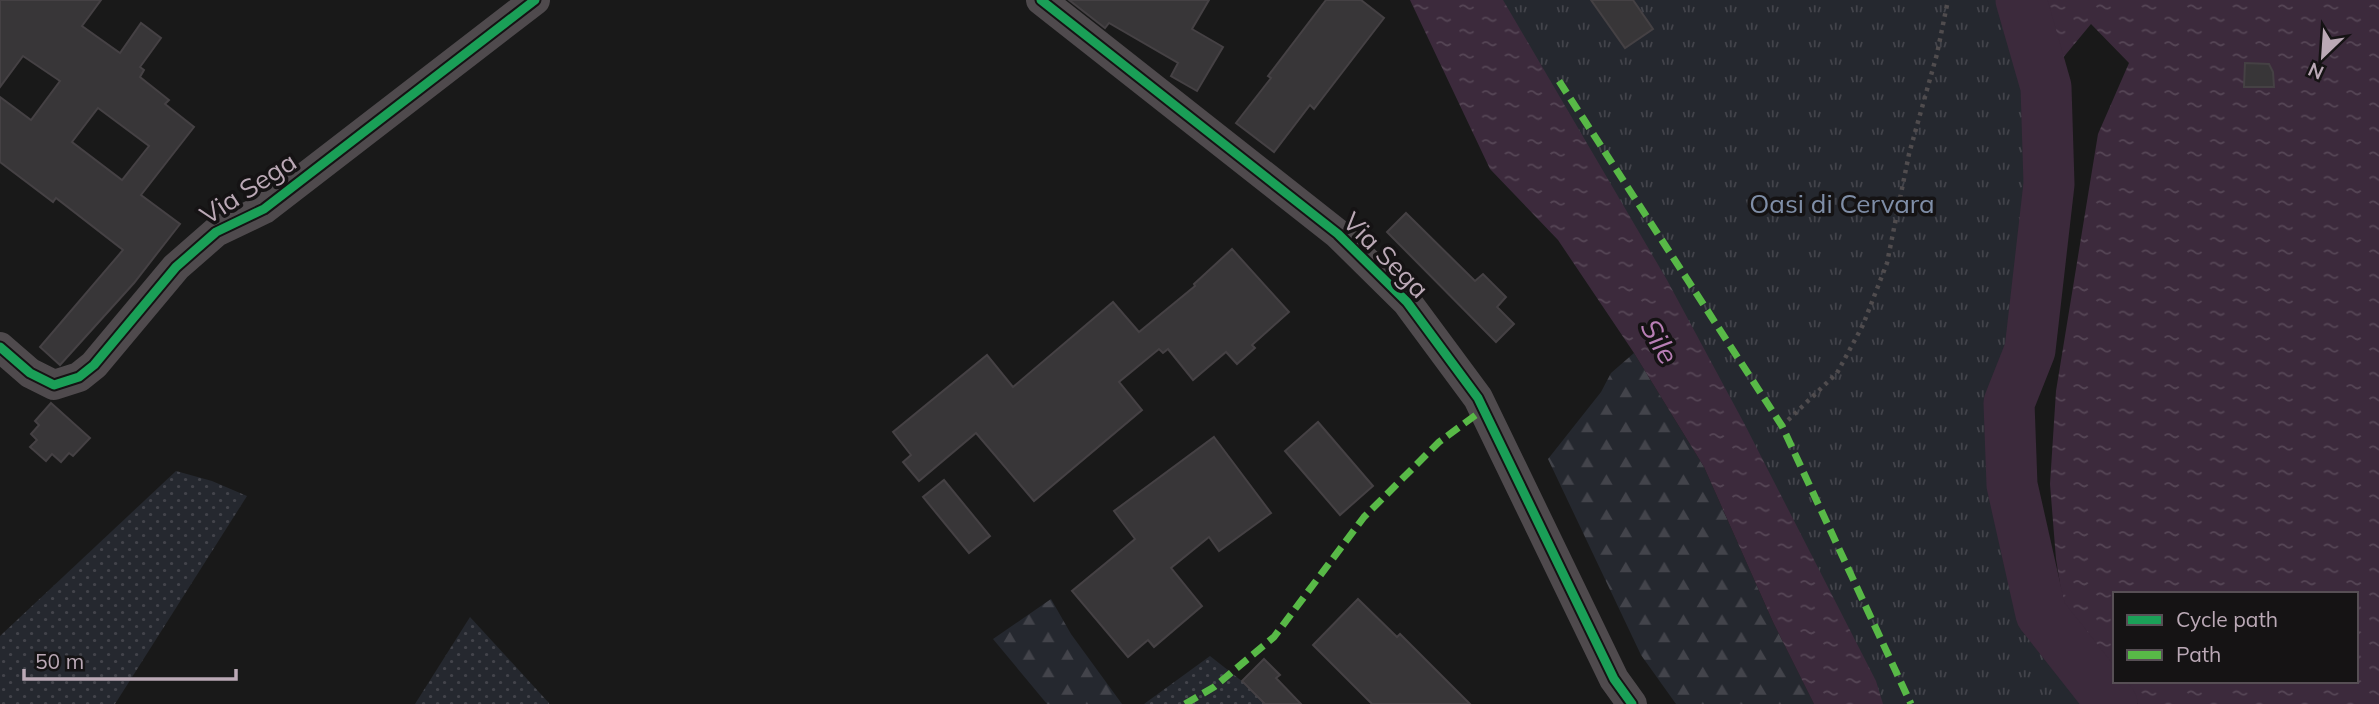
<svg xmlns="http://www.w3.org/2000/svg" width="2379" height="704" font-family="Mulish,sans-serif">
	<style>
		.grass { fill: url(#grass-dots) }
		.forest { fill: url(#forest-firs) }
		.park { fill: url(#park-tufts) }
		.water { fill: url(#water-ripples); fill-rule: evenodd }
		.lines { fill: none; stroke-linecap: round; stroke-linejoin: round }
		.river { stroke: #3c2a3c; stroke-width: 51 }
		.building { fill: #383638; stroke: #454144; stroke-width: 2; fill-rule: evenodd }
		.path { stroke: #504c4e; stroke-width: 4.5; stroke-dasharray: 3.5 5; stroke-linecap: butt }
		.minor { stroke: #4f4a4d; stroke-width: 30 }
		.quiet { stroke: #58b947; stroke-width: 7; stroke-dasharray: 14 7; stroke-linecap: butt }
		.cycleway-casing { stroke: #151314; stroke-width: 13 }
		.cycleway { stroke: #1a9f57; stroke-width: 9 }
		.labels { text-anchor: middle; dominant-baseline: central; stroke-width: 7; stroke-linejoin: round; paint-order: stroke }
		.street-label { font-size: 26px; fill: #bba9b6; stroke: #151314 }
		.park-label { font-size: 26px; fill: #7f8ea7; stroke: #151314 }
		.water-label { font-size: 28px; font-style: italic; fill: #b87eb5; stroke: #151314 }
	</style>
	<defs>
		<pattern id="grass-dots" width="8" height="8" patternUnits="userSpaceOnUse" patternTransform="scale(1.75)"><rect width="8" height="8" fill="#25282f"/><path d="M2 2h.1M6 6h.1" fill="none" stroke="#43444b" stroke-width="1.8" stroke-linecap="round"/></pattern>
		<pattern id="forest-firs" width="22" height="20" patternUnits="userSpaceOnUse" patternTransform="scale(1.75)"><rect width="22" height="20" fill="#25282f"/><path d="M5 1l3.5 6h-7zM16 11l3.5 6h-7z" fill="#43444b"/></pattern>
		<pattern id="park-tufts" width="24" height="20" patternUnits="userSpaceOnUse" patternTransform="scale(1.75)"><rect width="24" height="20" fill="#25282f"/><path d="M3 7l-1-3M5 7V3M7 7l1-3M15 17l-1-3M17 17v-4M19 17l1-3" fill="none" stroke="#43444b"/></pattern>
		<pattern id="water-ripples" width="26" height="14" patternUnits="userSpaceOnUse" patternTransform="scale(1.75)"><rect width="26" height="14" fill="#3c2a3c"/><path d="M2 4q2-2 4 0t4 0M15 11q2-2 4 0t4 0" fill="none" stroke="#564656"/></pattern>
	</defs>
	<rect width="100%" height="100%" fill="#191919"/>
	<g class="grass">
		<path d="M176 471 212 481 247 496 115 704H0V636Z"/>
		<path d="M470 617 549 703V704H415Z"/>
		<path d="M1210 656 1271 704H1144Z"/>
	</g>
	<g class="forest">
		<path d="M1634 353 1704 467 1773 622 1814 704H1676L1641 655 1548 459 1601 392 1611 373Z"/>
		<path d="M1051 599 1071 634 1122 704H1047L993 639Z"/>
	</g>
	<path class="park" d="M1486 0H2021L2046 87 2049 184 2030 350 2009 403 2012 485 2041 614 2112 704H1881Z"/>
	<g class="water">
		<path d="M1410 0H1503L1667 280 1745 425 1876 681 1883 704H1814L1773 622 1704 467 1634 353 1558 240 1490 169Z"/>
		<path d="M2043 0H2379V704H2138L2101 676 2066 621 2056 559 2050 484 2056 391 2098 134 2129 63 2091 24 2062 59ZM2115 594H2356V681H2115Z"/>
	</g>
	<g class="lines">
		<path class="river" d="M2021 0 2046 87 2049 184 2030 350 2009 403 2012 485 2041 614 2112 704"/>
	</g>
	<g class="building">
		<path d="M0 0H101L82 26 120 53 141 23 161 38 140 67 144 70 140 77 169 100 165 104 194 127 141 195 180 224 134 283 60 365 40 347 123 250 56 198 53 202 0 162V97L31 120 60 81 23 56 0 87ZM98 108 149 146 122 180 72 142Z"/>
		<path d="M1069 0H1209L1192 29 1223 47 1197 91 1171 76 1178 63 1109 23 1105 28Z"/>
		<path d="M1326 0H1361L1384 18 1314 109 1310 105 1274 152 1236 123 1271 78 1268 76Z"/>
		<path d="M1591 0H1633L1653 29 1625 48Z"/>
		<path d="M2245 63 2269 64 2273 72 2274 87H2244Z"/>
		<path d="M1406 213 1475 281 1483 274 1506 297 1497 307 1514 324 1496 342 1387 232Z"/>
		<path d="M1232 249 1289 312 1252 345 1255 348 1237 364 1226 352 1193 380 1168 349 1163 353 1159 349 1119 382 1142 410 1034 501 976 433 919 481 903 462 911 455 893 432 987 355 1013 387 1113 302 1139 332 1195 286 1194 284Z"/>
		<path d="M51 403 90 438 73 456 69 453 61 462 52 454 46 461 30 447 37 440 31 434 39 425 35 421Z"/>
		<path d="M1318 422 1373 486 1340 515 1285 451Z"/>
		<path d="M1214 437 1271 513 1219 551 1209 537 1171 568 1202 606 1154 647 1148 640 1128 657 1072 591 1135 539 1114 511Z"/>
		<path d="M944 480 990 536 969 553 923 497Z"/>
		<path d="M1358 599 1397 637 1400 634 1470 704H1372L1313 645Z"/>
		<path d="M1264 659 1280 675 1276 678 1301 704H1265L1242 681Z"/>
	</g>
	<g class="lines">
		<path class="path" d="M1782 426 1837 373 1863 325 1887 263 1909 154 1937 54 1948 0"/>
		<g class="minor">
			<path d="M1041 0 1338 234 1407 302 1478 398 1614 679 1632 704"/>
			<path d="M0 347 30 373 54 385 79 377 94 365 176 267 216 232 264 209 535 0"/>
		</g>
		<g class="quiet">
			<path d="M1559 81 1782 426 1911 704"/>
			<path d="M1185 704 1214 687 1274 637 1364 517 1439 442 1484 409"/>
		</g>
		<defs>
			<g id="cycleway">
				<path d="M1041 0 1338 234 1407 302 1478 398 1614 679 1632 704"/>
				<path d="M0 347 30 373 54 385 79 377 94 365 176 267 216 232 264 209 535 0"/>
			</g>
		</defs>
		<use href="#cycleway" class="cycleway-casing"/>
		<use href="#cycleway" class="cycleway"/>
	</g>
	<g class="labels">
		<g class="street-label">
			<text transform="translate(248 188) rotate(-33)">Via Sega</text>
			<text transform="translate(1386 255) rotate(45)">Via Sega</text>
		</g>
		<g class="park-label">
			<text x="1842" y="203">Oasi di Cervara</text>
		</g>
		<g class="water-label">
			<text transform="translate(1660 341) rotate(60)">Sile</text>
		</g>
	</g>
	<rect x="2113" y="592" width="245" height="91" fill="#151314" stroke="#574f55" stroke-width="2"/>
	<rect x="2127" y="615" width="35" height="10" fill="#1a9f57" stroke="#574f55" stroke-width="2"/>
	<text x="2176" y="627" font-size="21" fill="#bba9b6">Cycle path</text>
	<rect x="2127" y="650" width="35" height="10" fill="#58b947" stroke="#574f55" stroke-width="2"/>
	<text x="2176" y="662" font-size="21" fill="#bba9b6">Path</text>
	<g transform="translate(2323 56) rotate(205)" stroke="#151314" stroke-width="5" paint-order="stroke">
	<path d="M0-5L12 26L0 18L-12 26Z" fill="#bba9b6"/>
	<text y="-10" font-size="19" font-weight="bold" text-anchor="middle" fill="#bba9b6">N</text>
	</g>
	<path d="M24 669v10h212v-10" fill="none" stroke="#bba9b6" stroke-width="3.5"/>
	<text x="35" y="669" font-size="21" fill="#bba9b6" stroke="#151314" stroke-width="5" paint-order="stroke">50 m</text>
</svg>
